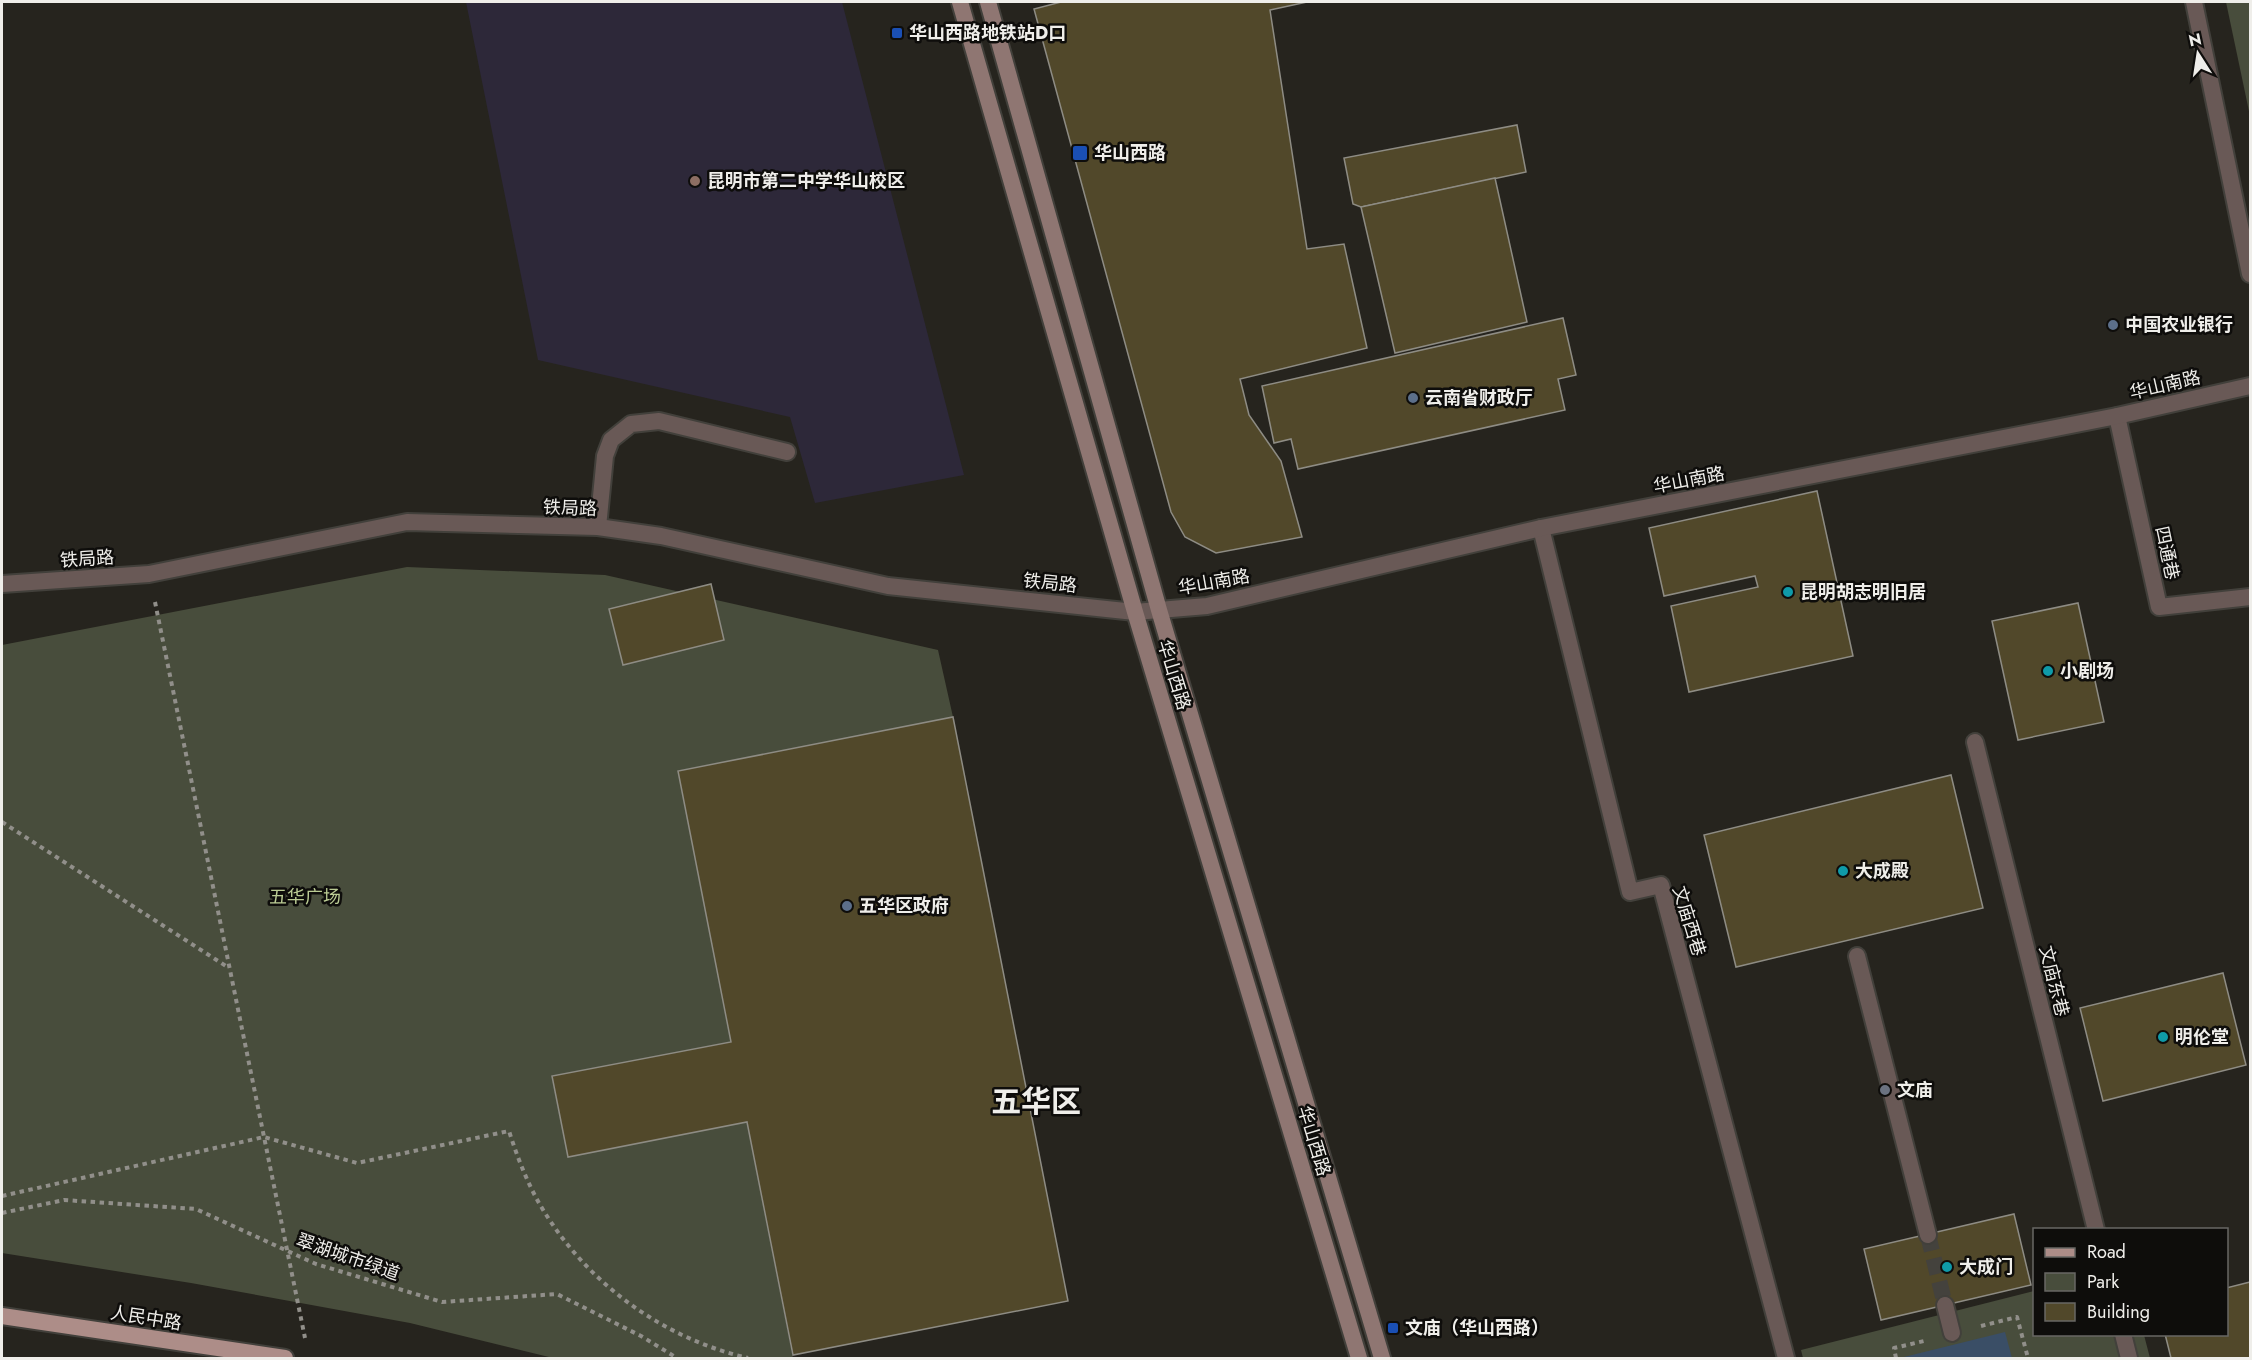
<svg xmlns="http://www.w3.org/2000/svg" width="2252" height="1360" font-family="Jost,'Noto Sans SC',sans-serif">
	<style>
		.education { fill: #2d2839 }
		.green { fill: #484d3c }
		.water { fill: #3a4e66 }
		.building { fill: #51482a; stroke: #8e8c84; stroke-width: 1.5 }
		.lines { fill: none; stroke-linecap: round; stroke-linejoin: round }
		.pedestrian-tunnel { stroke: #44423d; stroke-width: 16; stroke-dasharray: 16 8; stroke-linecap: butt }
		.service-casing { stroke: #42403b; stroke-width: 20 }
		.pedestrian-casing { stroke: #42403b; stroke-width: 20 }
		.minor-casing { stroke: #42403b; stroke-width: 20 }
		.tertiary-casing { stroke: #42403b; stroke-width: 20 }
		.secondary-casing { stroke: #42403b; stroke-width: 20 }
		.primary-casing { stroke: #42403b; stroke-width: 20 }
		.path { stroke: #918f8a; stroke-width: 4; stroke-dasharray: 4.5 4.5; stroke-linecap: butt }
		.service { stroke: #695956; stroke-width: 16 }
		.pedestrian { stroke: #695956; stroke-width: 16 }
		.minor { stroke: #695956; stroke-width: 16 }
		.tertiary { stroke: #695956; stroke-width: 16 }
		.secondary { stroke: #8f7672; stroke-width: 16 }
		.primary { stroke: #ad8d88; stroke-width: 16 }
		.path-bridge { stroke: #918f8a; stroke-width: 4; stroke-dasharray: 4.5 4.5; stroke-linecap: butt }
		.transit-dot { fill: #1a4fb4; stroke: #0e0d0b; stroke-width: 2 }
		.education-dot { fill: #8d6e63; stroke: #0e0d0b; stroke-width: 2 }
		.service-dot { fill: #5c6f8a; stroke: #0e0d0b; stroke-width: 2 }
		.culture-dot { fill: #0f9aa8; stroke: #0e0d0b; stroke-width: 2 }
		.worship-dot { fill: #6b7280; stroke: #0e0d0b; stroke-width: 2 }
		.labels { text-anchor: middle; dominant-baseline: central; stroke-width: 5; stroke-linejoin: round; paint-order: stroke }
		.poi-label { font-size: 18px; font-weight: bold; fill: #efeeea; stroke: #0e0d0b; text-anchor: start }
		.street-label { font-size: 18px; fill: #efeeea; stroke: #0e0d0b }
		.park-label { font-size: 18px; fill: #bbcc94; stroke: #0e0d0b }
		.town-label { font-size: 30px; font-weight: bold; fill: #efeeea; stroke: #0e0d0b }
	</style>
	<rect width="100%" height="100%" fill="#26241e"/>
	<path class="education" d="M466 2H842L964 475 815 503 790 417 538 360Z"/>
	<g class="green">
		<path d="M2226 2H2250V116Z"/>
		<path d="M407 567 605 575 938 650 953 717 678 771 731 1042 552 1077 568 1157 747 1122 793 1358H553L410 1323 191 1283 2 1253V645Z"/>
		<path d="M2034 1291V1334L2144 1335 2150 1358H1803L1801 1350Z"/>
	</g>
	<path class="water" d="M2005 1332 2012 1358H1904V1357Z"/>
	<g class="building">
		<path d="M1061 2H1307L1270 10 1307 249 1344 244 1367 348 1240 379 1249 415 1281 461 1302 537 1216 553 1185 537 1171 512 1034 9Z"/>
		<path d="M1517 125 1526 172 1361 207 1353 204 1344 158Z"/>
		<path d="M1495 178 1527 322 1395 353 1361 207Z"/>
		<path d="M1563 318 1576 375 1558 379 1565 410 1298 469 1291 439 1274 443 1262 386Z"/>
		<path d="M1817 491 1853 656 1689 692 1671 606 1758 587 1755 576 1664 596 1649 528Z"/>
		<path d="M711 584 724 640 623 665 609 609Z"/>
		<path d="M2078 603 2104 722 2018 740 1992 621Z"/>
		<path d="M953 717 1068 1301 793 1355 747 1122 568 1157 552 1076 731 1042 678 771Z"/>
		<path d="M1951 775 1983 908 1736 967 1704 835Z"/>
		<path d="M2223 973 2246 1065 2103 1101 2080 1008Z"/>
		<path d="M2014 1214 2031 1285 1881 1320 1864 1249Z"/>
		<path d="M2250 1282V1358H2171L2165 1334H2226V1288Z"/>
	</g>
	<g class="lines">
		<path class="pedestrian-tunnel" d="M1928 1235 1945 1305"/>
		<defs>
			<g id="service">
				<path d="M2117 416 2159 607 2250 597"/>
				<path d="M598 527 605 456 611 440 631 424 659 421 787 452"/>
				<path d="M1541 528 1630 892 1661 885 1786 1358"/>
				<path d="M1975 742 2096 1230"/>
				<path d="M2123 1334 2129 1358"/>
			</g>
			<g id="pedestrian">
				<path d="M1857 956 1928 1235"/>
				<path d="M1945 1305 1952 1333"/>
			</g>
			<g id="minor">
				<path d="M2194 2 2250 274"/>
				<path d="M2 584 149 574 407 522 598 527 661 536 888 586 1135 612"/>
			</g>
			<path id="tertiary" d="M1135 612 1207 606 1541 528 2117 416 2250 386"/>
			<g id="secondary">
				<path d="M960 2 1135 612 1359 1358"/>
				<path d="M988 2 1159 610 1382 1358"/>
			</g>
			<path id="primary" d="M2 1316 285 1358"/>
		</defs>
		<use href="#service" class="service-casing"/>
		<use href="#pedestrian" class="pedestrian-casing"/>
		<use href="#minor" class="minor-casing"/>
		<use href="#tertiary" class="tertiary-casing"/>
		<use href="#secondary" class="secondary-casing"/>
		<use href="#primary" class="primary-casing"/>
		<g class="path">
			<path d="M155 602 305 1338"/>
			<path d="M2 822 229 968"/>
			<path d="M2 1196 264 1137 357 1163 509 1131C517 1156 526 1180 539 1203 584 1281 661 1338 748 1358"/>
			<path d="M1981 1326 2017 1317 2028 1358"/>
			<path d="M1896 1358 1894 1348 1924 1341"/>
		</g>
		<use href="#service" class="service"/>
		<use href="#pedestrian" class="pedestrian"/>
		<use href="#minor" class="minor"/>
		<use href="#tertiary" class="tertiary"/>
		<use href="#secondary" class="secondary"/>
		<use href="#primary" class="primary"/>
		<path class="path-bridge" d="M2 1213 64 1200 196 1209 316 1264 442 1302 557 1294 641 1336 677 1358"/>
	</g>
	<g class="transit-dot">
		<rect x="891" y="27" width="12" height="12" rx="3"/>
		<rect x="1072" y="145" width="16" height="16" rx="3"/>
		<rect x="1387" y="1322" width="12" height="12" rx="3"/>
	</g>
	<circle class="education-dot" cx="695" cy="181" r="6"/>
	<g class="service-dot">
		<circle cx="2113" cy="325" r="6"/>
		<circle cx="1413" cy="398" r="6"/>
		<circle cx="847" cy="906" r="6"/>
	</g>
	<g class="culture-dot">
		<circle cx="1788" cy="592" r="6"/>
		<circle cx="2048" cy="671" r="6"/>
		<circle cx="1843" cy="871" r="6"/>
		<circle cx="2163" cy="1037" r="6"/>
		<circle cx="1947" cy="1267" r="6"/>
	</g>
	<circle class="worship-dot" cx="1885" cy="1090" r="6"/>
	<g class="labels">
		<g class="poi-label">
			<text x="909" y="33">华山西路地铁站D口</text>
			<text x="1094" y="153">华山西路</text>
			<text x="707" y="181">昆明市第二中学华山校区</text>
			<text x="2125" y="325">中国农业银行</text>
			<text x="1425" y="398">云南省财政厅</text>
			<text x="1800" y="592">昆明胡志明旧居</text>
			<text x="2060" y="671">小剧场</text>
			<text x="1855" y="871">大成殿</text>
			<text x="859" y="906">五华区政府</text>
			<text x="2175" y="1037">明伦堂</text>
			<text x="1897" y="1090">文庙</text>
			<text x="1959" y="1267">大成门</text>
			<text x="1405" y="1328">文庙（华山西路）</text>
		</g>
		<g class="street-label">
			<text transform="translate(2165 385) rotate(-13)">华山南路</text>
			<text transform="translate(1689 480) rotate(-11)">华山南路</text>
			<text transform="translate(570 508) rotate(2)">铁局路</text>
			<text transform="translate(2167 553) rotate(78)">四通巷</text>
			<text transform="translate(87 559) rotate(-4)">铁局路</text>
			<text transform="translate(1214 582) rotate(-10)">华山南路</text>
			<text transform="translate(1050 583) rotate(6)">铁局路</text>
			<text transform="translate(1174 675) rotate(73)">华山西路</text>
			<text transform="translate(1689 921) rotate(73)">文庙西巷</text>
			<text transform="translate(2054 981) rotate(76)">文庙东巷</text>
			<text transform="translate(1314 1141) rotate(73)">华山西路</text>
			<text transform="translate(348 1257) rotate(19)">翠湖城市绿道</text>
			<text transform="translate(146 1318) rotate(9)">人民中路</text>
		</g>
		<g class="park-label">
			<text x="305" y="897">五华广场</text>
		</g>
		<g class="town-label">
			<text x="1036" y="1101">五华区</text>
		</g>
	</g>
	<rect width="2252" height="1360" fill="none" stroke="#efeeea" stroke-width="6"/>
	<rect x="2033" y="1228" width="195" height="108" fill="#0e0d0b" stroke="#686764" stroke-width="1.5"/>
	<rect x="2045" y="1248" width="30" height="9" fill="#ad8d88" stroke="#686764" stroke-width="1.5"/>
	<text x="2087" y="1258" font-size="18" fill="#efeeea">Road</text>
	<rect x="2045" y="1273" width="30" height="18" fill="#484d3c" stroke="#686764" stroke-width="1.5"/>
	<text x="2087" y="1288" font-size="18" fill="#efeeea">Park</text>
	<rect x="2045" y="1303" width="30" height="18" fill="#51482a" stroke="#686764" stroke-width="1.5"/>
	<text x="2087" y="1318" font-size="18" fill="#efeeea">Building</text>
	<g transform="translate(2198 54) rotate(348)" stroke="#0e0d0b" stroke-width="4.5" paint-order="stroke">
	<path d="M0-4.5L10 22L0 15L-10 22Z" fill="#efeeea"/>
	<text y="-9" font-size="16" font-weight="bold" text-anchor="middle" fill="#efeeea">N</text>
	</g>
</svg>
